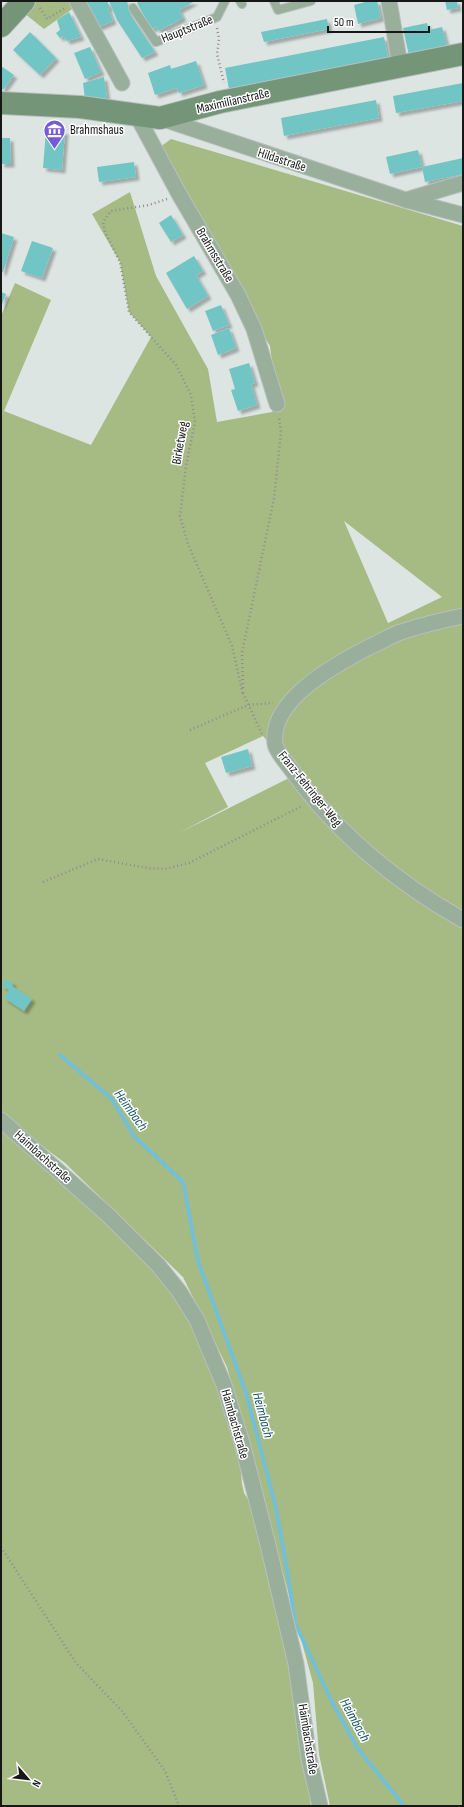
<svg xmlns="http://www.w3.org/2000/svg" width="464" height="1807" font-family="'Sofia Sans Condensed',sans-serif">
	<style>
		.green { fill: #a6ba83; fill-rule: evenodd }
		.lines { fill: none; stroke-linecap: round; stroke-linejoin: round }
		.stream { stroke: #73c0d6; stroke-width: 4 }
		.building { fill: #71c5c5; filter: url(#shadow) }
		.lane-casing { stroke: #b9c0bd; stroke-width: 10 }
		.street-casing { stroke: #b9c0bd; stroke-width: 17 }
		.secondary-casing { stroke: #b9c0bd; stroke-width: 24 }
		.path { stroke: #8a8f8d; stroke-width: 2.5; stroke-dasharray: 1 3; stroke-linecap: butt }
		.lane { stroke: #99af9b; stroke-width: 8 }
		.street { stroke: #99af9b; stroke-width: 15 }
		.secondary { stroke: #749578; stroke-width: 22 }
		.labels { text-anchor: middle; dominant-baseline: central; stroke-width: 3; stroke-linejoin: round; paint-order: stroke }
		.street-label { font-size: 13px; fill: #151817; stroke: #fff }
		.poi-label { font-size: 13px; fill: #151817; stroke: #fff; text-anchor: start }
		.water-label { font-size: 14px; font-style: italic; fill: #1a5969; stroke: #fff }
	</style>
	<defs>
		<filter id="shadow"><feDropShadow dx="3.5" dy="3.5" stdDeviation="1" flood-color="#0004"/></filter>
	</defs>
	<rect width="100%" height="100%" fill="#dde5e2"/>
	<g class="green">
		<path d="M37 1H72L75 7 44 29 24 13Z"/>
		<path d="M171 139 463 226V915L383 861 313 808 463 927V1806H330L319 1754 313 1683 227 1367 183 1277 65 1163 1 1115V316L15 283 51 300 4 411 91 445 151 337 129 312 120 262 92 214 130 192 156 276 208 369 217 422 272 412 277 404 270 346 238 295 160 147ZM344 521 442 597 388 623ZM263 736 295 775 179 833 228 807 205 763Z"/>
		<path d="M1 1124 172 1286 202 1335 237 1426 242 1484 244 1493 253 1507 292 1676 311 1806H1Z"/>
	</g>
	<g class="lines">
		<path class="stream" d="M60 1055 112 1099 134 1136 183 1182 198 1261 246 1393 275 1504 287 1569 295 1623 332 1702 358 1749 404 1806"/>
	</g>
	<g class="building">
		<path d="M84 1H107L110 8H108L113 21 96 28Z"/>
		<path d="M109 1H127L130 14 155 52 142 58 117 20Z"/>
		<path d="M140 1H195L179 10 183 18 158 31 156 27 151 29 137 3Z"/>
		<path d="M369 1H377L381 18 358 24 354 5Z"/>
		<path d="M445 1H457L458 8 447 10Z"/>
		<path d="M69 12 81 37 67 41 63 36 60 38 56 33 60 30 57 20Z"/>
		<path d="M327 19 329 29 264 42 261 32Z"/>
		<path d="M427 23 429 30 442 27 447 47 409 56 403 28Z"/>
		<path d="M30 32 56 58 40 75 13 50Z"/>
		<path d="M384 37 388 58 229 89 225 68Z"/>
		<path d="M90 47 101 72 85 79 74 53Z"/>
		<path d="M196 61 204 85 179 93 177 88 155 95 148 73 170 65 171 69Z"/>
		<path d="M1 66 14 75 3 90 1 88Z"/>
		<path d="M104 77 107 99H85L83 83Z"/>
		<path d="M463 83V101L396 113 393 96Z"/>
		<path d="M376 100 379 118 284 136 281 118Z"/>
		<path d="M46 130 65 131 62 170 43 168Z"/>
		<path d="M1 138H10L11 164H1Z"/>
		<path d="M418 150 422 167 463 158V174L425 182 422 167 390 174 386 157Z"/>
		<path d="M134 162 136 177 99 182 97 167Z"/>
		<path d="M171 215 183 235 171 242 159 223Z"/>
		<path d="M1 233 14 237 3 272H1Z"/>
		<path d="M32 241 53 248 42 278 21 271Z"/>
		<path d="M194 256 203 271 196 275 208 296 187 309 166 273Z"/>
		<path d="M1 292 6 294 1 307Z"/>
		<path d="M221 305 229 325 213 331 205 311Z"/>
		<path d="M229 328 236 348 218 355 211 335Z"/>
		<path d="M249 363 255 383 251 384 257 405 238 411 231 390 235 389 229 369Z"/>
		<path d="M248 749 252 766 226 773 221 757Z"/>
		<path d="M6 979 13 983 12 986 32 999 24 1011 4 998 9 990 2 986Z"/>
	</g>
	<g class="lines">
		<defs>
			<g id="lane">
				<path d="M240 1 242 4"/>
				<path d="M274 1 278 10 311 1"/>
				<path d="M133 8 156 42 217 17 225 1"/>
			</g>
			<g id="street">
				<path d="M77 1 122 83"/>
				<path d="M389 1 400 65"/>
				<path d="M136 114 179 194 238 295 254 329 277 404"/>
				<path d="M160 118 406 200 463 215"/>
				<path d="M406 200 463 183"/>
				<path d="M463 616C442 620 422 625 401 632 391 635 381 642 371 646 338 663 269 699 275 744 276 752 287 763 291 769 335 832 397 883 463 920"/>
				<path d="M1 1120 109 1216 158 1265 179 1291 197 1320 224 1385 242 1443 267 1541 296 1664 309 1759 320 1806"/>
			</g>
			<g id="secondary">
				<path d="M1 26 24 1"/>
				<path d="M1 103 80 107 160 118 220 102 463 54"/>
			</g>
		</defs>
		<use href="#lane" class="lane-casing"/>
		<use href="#street" class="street-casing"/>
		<use href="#secondary" class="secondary-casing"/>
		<g class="path">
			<path d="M40 8 47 19 65 8"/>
			<path d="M217 28 219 39 217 54 224 83"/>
			<path d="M167 199 149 205 111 211 103 222 105 232 120 262 129 312 176 365 191 395 195 422 186 466 180 516 188 544 232 646 243 695"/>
			<path d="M243 688 242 653 274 498 281 433 279 417"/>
			<path d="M243 693 262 734"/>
			<path d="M190 730 248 705 273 703"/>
			<path d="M43 882 98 859 148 868 165 869 189 863 302 806"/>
			<path d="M1 1547 76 1663 122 1711 165 1771 179 1806"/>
		</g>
		<use href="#lane" class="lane"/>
		<use href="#street" class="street"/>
		<use href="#secondary" class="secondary"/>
	</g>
	<defs>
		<symbol id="museum-pin" viewBox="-11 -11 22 30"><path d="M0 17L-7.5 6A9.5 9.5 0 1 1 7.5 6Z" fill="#755bd6" stroke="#fff"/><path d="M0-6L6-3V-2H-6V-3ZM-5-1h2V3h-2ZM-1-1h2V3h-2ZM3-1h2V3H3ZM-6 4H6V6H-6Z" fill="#fff"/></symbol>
	</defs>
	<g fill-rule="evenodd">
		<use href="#museum-pin" x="42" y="118" width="25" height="34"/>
	</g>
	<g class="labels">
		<g class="street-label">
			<text transform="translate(187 29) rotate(-22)">Hauptstraße</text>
			<text transform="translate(233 101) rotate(-13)">Maximilianstraße</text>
			<text transform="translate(282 160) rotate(18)">Hildastraße</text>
			<text transform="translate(215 255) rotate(59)">Brahmsstraße</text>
			<text transform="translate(180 443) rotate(-80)">Birketweg</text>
			<text transform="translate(310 789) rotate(51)">Franz-Fehringer-Weg</text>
			<text transform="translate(43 1157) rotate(42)">Haimbachstraße</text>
			<text transform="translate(235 1424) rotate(74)">Haimbachstraße</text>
			<text transform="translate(308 1739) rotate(81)">Haimbachstraße</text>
		</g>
		<g class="poi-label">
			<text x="70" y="130">Brahmshaus</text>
		</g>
		<g class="water-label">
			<text transform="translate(131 1110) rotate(54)">Heimbach</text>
			<text transform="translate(263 1415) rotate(75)">Heimbach</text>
			<text transform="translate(355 1720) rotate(61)">Heimbach</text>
		</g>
	</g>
	<rect width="464" height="1807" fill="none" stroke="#151817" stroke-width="4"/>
	<g transform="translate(28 1779) rotate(118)" stroke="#ffffff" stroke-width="3" paint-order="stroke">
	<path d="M0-3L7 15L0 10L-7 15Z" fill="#151817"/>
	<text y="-6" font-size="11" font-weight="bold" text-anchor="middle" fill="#151817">N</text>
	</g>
	<path d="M328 26v6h101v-6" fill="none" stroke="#151817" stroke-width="2"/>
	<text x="334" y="26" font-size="12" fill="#151817" stroke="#ffffff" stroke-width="3" paint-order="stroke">50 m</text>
</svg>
